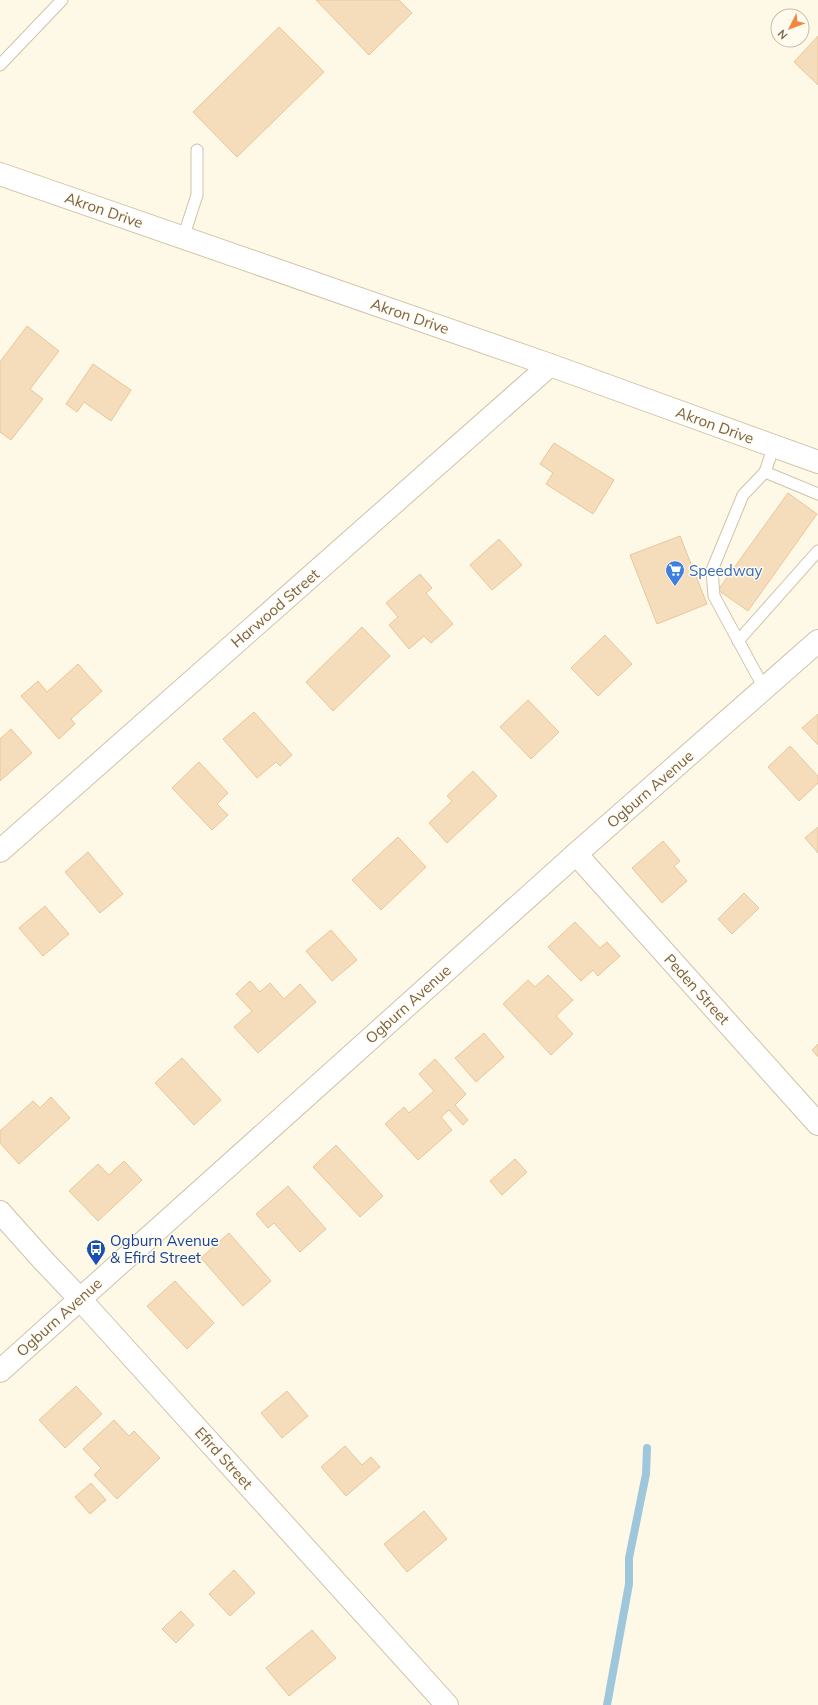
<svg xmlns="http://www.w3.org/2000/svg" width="818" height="1705" font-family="Mulish,sans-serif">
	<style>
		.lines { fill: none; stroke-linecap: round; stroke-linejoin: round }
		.stream { stroke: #9ec7dc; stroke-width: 8 }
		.building { fill: #f5ddbb; stroke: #e9c69a }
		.service-casing { stroke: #d0c2aa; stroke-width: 13 }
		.minor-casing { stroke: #d0c2aa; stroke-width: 24 }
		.tertiary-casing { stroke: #d0c2aa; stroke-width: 24 }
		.secondary-casing { stroke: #d4c3a8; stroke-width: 24 }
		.service { stroke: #fff; stroke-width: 11 }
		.minor { stroke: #fff; stroke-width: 22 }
		.tertiary { stroke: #fff; stroke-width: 22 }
		.secondary { stroke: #fff; stroke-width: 22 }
		.labels { text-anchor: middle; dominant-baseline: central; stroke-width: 3; stroke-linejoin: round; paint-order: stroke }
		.street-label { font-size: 15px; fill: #796248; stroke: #fffbee }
		.shop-label { font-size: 15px; fill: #366cbe; stroke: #fffbee; text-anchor: start }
		.transit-label { font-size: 15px; fill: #164399; stroke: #fffbee; text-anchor: start }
	</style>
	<rect width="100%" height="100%" fill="#fef9e6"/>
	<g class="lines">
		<path class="stream" d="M607 1705 629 1584V1558L646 1474 647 1448"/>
	</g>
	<g class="building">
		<path d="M316 0H399L412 13 369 55Z"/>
		<path d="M279 27 324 72 237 157 193 112Z"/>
		<path d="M818 36V85L794 62Z"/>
		<path d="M27 326 59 351 30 389 43 399 11 440 0 432V362Z"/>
		<path d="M93 364 131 390 111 421 84 402 77 412 66 404Z"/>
		<path d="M554 443 614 480 593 514 546 484 553 473 540 464Z"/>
		<path d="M788 493 817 514 748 611 718 590Z"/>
		<path d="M680 536 707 604 657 624 630 555Z"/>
		<path d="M499 539 522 565 492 590 470 565Z"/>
		<path d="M420 574 432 588 426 593 453 624 431 643 424 636 409 649 389 625 398 617 386 603Z"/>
		<path d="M362 627 390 656 333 711 306 682Z"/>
		<path d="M605 635 632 664 598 696 571 668Z"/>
		<path d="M78 664 102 691 71 719 75 724 59 739 21 696 38 681 47 692Z"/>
		<path d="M528 700 559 732 531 759 500 727Z"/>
		<path d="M254 712 292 755 280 766 276 762 257 778 223 739Z"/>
		<path d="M818 714V745L802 728Z"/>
		<path d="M11 729 32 753 0 781V739Z"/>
		<path d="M790 746 818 776V783L799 801 768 767Z"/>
		<path d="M199 762 228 793 217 804 228 815 212 830 172 788Z"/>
		<path d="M473 771 497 796 447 843 429 823 452 801 447 796Z"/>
		<path d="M818 827V853L805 838Z"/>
		<path d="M398 837 426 867 381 910 352 880Z"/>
		<path d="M663 841 680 861 674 866 687 881 662 903 632 868Z"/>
		<path d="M88 852 123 894 100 913 65 872Z"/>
		<path d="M744 893 759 908 732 934 718 919Z"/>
		<path d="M45 906 69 934 43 956 19 928Z"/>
		<path d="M575 922 600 948 607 942 620 956 598 976 593 970 581 981 548 947Z"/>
		<path d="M331 930 357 960 332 981 306 951Z"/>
		<path d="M548 975 573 1000 556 1016 573 1034 551 1055 503 1004 528 980 535 987Z"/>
		<path d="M250 981 260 992 270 983 284 999 300 984 316 1002 258 1053 234 1027 252 1011 236 994Z"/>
		<path d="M484 1033 504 1057 476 1082 455 1058Z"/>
		<path d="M818 1044V1057L812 1050Z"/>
		<path d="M182 1058 221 1100 194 1125 155 1083Z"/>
		<path d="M435 1059 466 1094 455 1105 468 1120 463 1125 449 1110 441 1117 452 1130 418 1160 385 1124 404 1107 409 1113 434 1091 419 1074Z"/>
		<path d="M51 1097 70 1118 19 1164 0 1143V1131L33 1101 40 1108Z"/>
		<path d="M336 1145 383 1196 360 1217 313 1167Z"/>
		<path d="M515 1159 527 1172 502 1195 490 1181Z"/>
		<path d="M124 1161 142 1180 98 1221 69 1191 98 1164 109 1175Z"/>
		<path d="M288 1186 326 1229 300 1252 274 1223 268 1228 256 1214Z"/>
		<path d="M229 1233 271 1281 243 1306 201 1258Z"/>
		<path d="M175 1281 214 1323 187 1349 147 1306Z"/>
		<path d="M76 1386 102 1414 65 1448 39 1420Z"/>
		<path d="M287 1391 308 1416 282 1438 261 1413Z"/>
		<path d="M114 1420 129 1436 134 1431 160 1458 117 1499 94 1475 101 1468 83 1449Z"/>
		<path d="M345 1446 362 1465 371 1457 380 1467 346 1496 321 1467Z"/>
		<path d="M91 1483 106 1500 90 1514 75 1497Z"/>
		<path d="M424 1511 447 1539 407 1572 384 1544Z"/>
		<path d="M234 1570 255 1593 230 1616 209 1594Z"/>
		<path d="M181 1611 194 1625 176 1643 162 1629Z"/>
		<path d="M312 1630 336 1658 289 1696 266 1668Z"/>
	</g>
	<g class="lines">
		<defs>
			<g id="service">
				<path d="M0 65 62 0"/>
				<path d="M183 238 197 195V150"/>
				<path d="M765 472 774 446"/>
				<path d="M738 641 818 551"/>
				<path d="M764 688 714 596 712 570 743 495 765 472 818 494"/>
			</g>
			<g id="minor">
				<path d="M0 851 550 365"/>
				<path d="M576 854 818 1124"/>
				<path d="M0 1212 42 1259 79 1298 447 1705"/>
			</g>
			<path id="tertiary" d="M0 1371 576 854 818 641"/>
			<path id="secondary" d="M0 174 550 365 818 462"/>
		</defs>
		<use href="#service" class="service-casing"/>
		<use href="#minor" class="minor-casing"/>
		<use href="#tertiary" class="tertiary-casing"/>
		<use href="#secondary" class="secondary-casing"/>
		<use href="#service" class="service"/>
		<use href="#minor" class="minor"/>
		<use href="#tertiary" class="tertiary"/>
		<use href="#secondary" class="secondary"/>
	</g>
	<defs>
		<symbol id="supermarket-pin" viewBox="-11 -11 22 30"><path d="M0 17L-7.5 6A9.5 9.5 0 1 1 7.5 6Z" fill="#3f7fe0" stroke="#fffbee"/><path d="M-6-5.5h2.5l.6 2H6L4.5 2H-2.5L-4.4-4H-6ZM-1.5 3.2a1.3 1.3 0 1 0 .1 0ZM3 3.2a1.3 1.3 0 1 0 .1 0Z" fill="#fff"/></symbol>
		<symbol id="bus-pin" viewBox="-11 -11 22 30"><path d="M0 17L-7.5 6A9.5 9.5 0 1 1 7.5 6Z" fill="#1a4fb4" stroke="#fffbee"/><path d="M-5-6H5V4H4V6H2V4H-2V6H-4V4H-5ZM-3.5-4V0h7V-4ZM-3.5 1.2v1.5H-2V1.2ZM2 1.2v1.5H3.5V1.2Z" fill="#fff"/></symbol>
	</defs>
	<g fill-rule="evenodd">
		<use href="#supermarket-pin" x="664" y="559" width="22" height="30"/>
		<use href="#bus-pin" x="85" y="1238" width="22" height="30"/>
	</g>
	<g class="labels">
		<g class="street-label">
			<text transform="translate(104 210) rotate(19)">Akron Drive</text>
			<text transform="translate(410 316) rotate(19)">Akron Drive</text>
			<text transform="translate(715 425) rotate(20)">Akron Drive</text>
			<text transform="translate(275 608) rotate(-41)">Harwood Street</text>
			<text transform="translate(650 789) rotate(-41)">Ogburn Avenue</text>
			<text transform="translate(697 989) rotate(48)">Peden Street</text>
			<text transform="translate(408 1004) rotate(-42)">Ogburn Avenue</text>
			<text transform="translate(59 1317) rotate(-42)">Ogburn Avenue</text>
			<text transform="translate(224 1458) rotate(48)">Efird Street</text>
		</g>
		<g class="shop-label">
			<text x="689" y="570">Speedway</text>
		</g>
		<g class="transit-label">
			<text x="110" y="1240">Ogburn Avenue<tspan x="110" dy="17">&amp; Efird Street</tspan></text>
		</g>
	</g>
	<g transform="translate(790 28) rotate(228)"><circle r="19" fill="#fffbee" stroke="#c9beac"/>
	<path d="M0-3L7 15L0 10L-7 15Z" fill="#f08843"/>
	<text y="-6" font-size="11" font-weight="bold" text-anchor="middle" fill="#796248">N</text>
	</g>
</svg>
